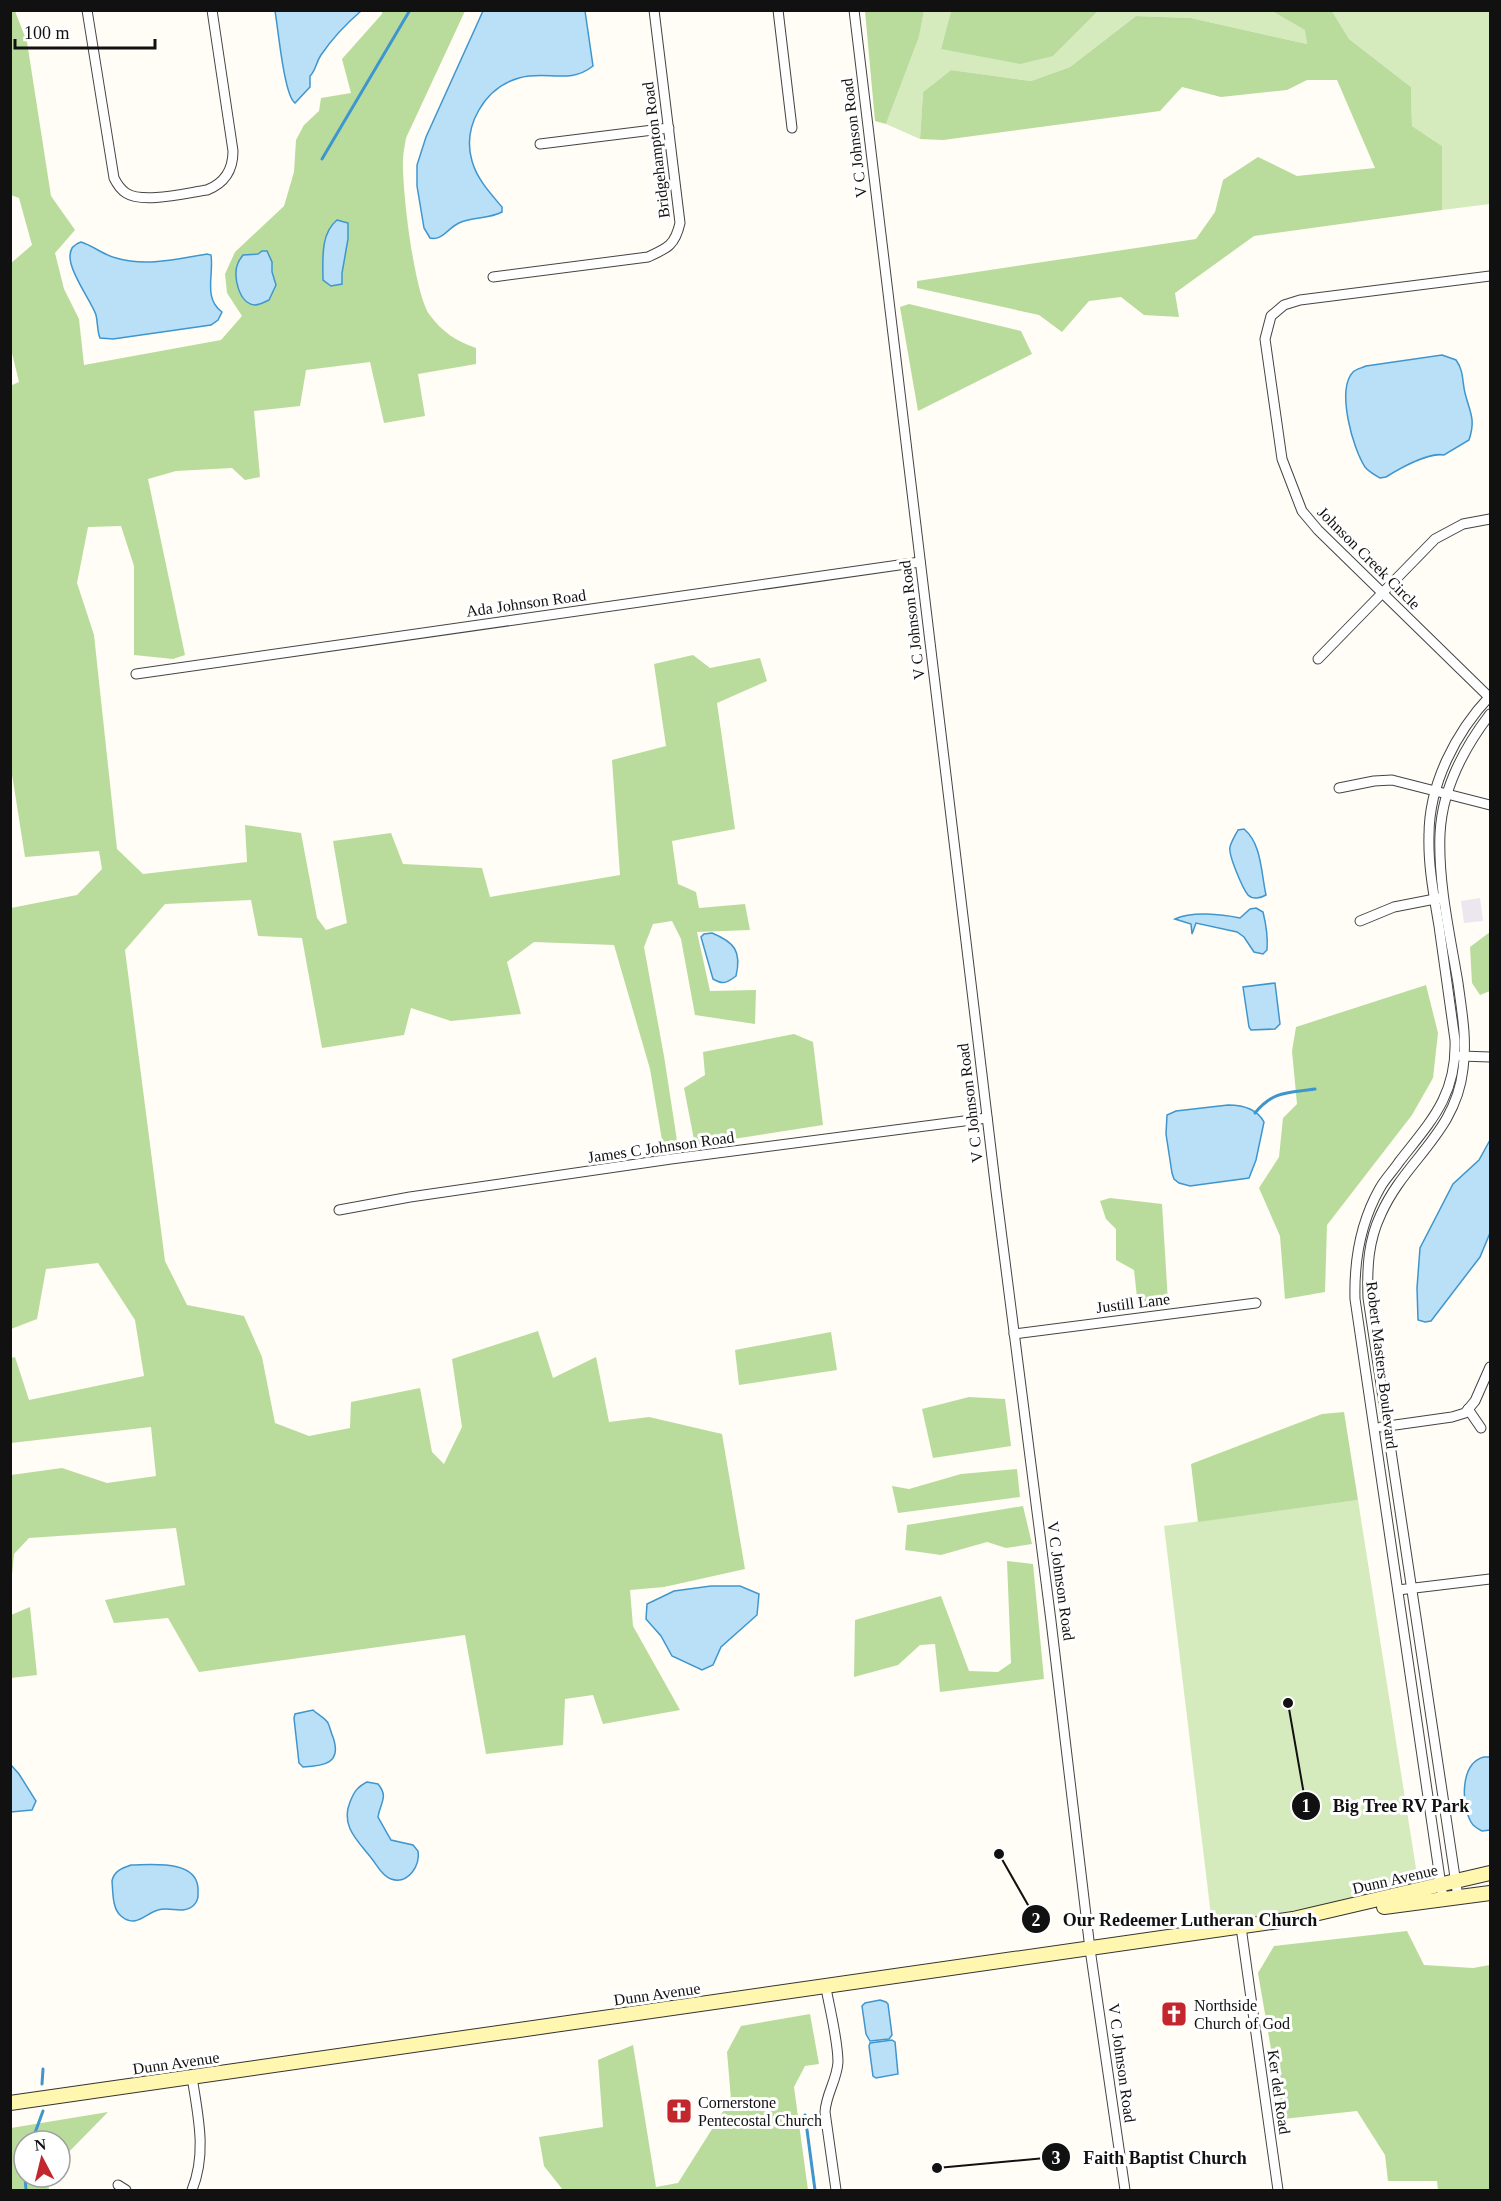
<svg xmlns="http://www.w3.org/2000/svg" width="1501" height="2201" font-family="Georgia,serif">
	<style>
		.industrial { fill: #eee6ef }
		.green { fill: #d5ebbd }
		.forest { fill: #b9dc9c }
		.water { fill: #b9e0f7; stroke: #3f96cf; stroke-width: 1.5 }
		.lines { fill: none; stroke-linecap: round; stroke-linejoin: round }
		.stream { stroke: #3f96cf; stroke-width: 3 }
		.street-casing { stroke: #444; stroke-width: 11 }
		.secondary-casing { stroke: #333; stroke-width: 16 }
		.street { stroke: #fff; stroke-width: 9 }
		.secondary { stroke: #fff6b0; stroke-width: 14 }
		.labels { text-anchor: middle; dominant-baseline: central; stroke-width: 6; stroke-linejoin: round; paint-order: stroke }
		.street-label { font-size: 16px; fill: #111; stroke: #fff }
		.poi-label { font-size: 16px; fill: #111; stroke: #fff; text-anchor: start }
		.leader { fill: none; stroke: #111; stroke-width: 2 }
		.callout-dot { fill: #111; stroke: #fff; stroke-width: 2 }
		.mark-label { font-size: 18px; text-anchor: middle; font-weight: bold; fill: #fff }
		.callout-label { font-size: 18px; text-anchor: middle; font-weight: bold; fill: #111; stroke: #fff; stroke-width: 6; stroke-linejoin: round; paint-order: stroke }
	</style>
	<rect width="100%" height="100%" fill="#fffdf5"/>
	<path class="industrial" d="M1480 898 1483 921 1464 923 1461 901Z"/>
	<g class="green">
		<path d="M924 11H951L941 49 1053 56 1098 11H1272L1306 30 1307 44 1191 18 1136 16 1070 67 1031 81 951 70 923 92 920 139 886 124 919 37Z"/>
		<path d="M1332 11H1490V204L1442 210V146L1412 126 1411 87 1349 39Z"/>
		<path d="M1358 1500 1418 1881 1415 1884C1348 1901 1281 1914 1212 1924L1164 1526Z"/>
	</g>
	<g class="forest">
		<path d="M11 11H15L27 42 51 196 75 230 55 253 64 289 79 319 84 365 221 340 242 316 227 293 225 274 235 252 284 206 294 172 296 140 304 125 319 111 321 98 351 93 342 59 382 14V11H465L406 138C405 145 403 153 403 160 402 190 414 291 429 314 442 332 456 341 476 348V364L418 374 425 416 384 423 370 362 306 370 300 406 254 411 260 477 245 480 232 468 176 471 148 479 185 655 173 659 134 655V566L121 526 88 527 77 583 94 635 117 849 143 874 247 862 245 825 301 833 317 918 326 930 347 923 333 841 391 833 403 864 482 868 490 897 620 875 612 760 666 746 654 664 693 655 710 668 760 658 767 681 717 703 735 829 672 841 678 884 696 892 699 908 745 904 750 930 697 932 710 991 756 990 755 1024 695 1015 681 939 672 921 653 924 644 947 664 1056 678 1147 664 1152 650 1069 614 945 534 942 507 962 521 1014 451 1021 411 1008 404 1035 322 1048 302 938 258 936 251 900 165 904 125 950 165 1261 187 1305 244 1316 262 1357 275 1423 309 1436 350 1428 351 1402 420 1388 432 1452 444 1464 462 1427 452 1359 538 1331 553 1378 596 1357 609 1422 649 1417 722 1434 745 1569 664 1587 630 1590 633 1626 680 1710 603 1724 593 1695 565 1699 563 1745 486 1754 465 1635 199 1672 168 1618 114 1623 105 1600 185 1585 176 1528 29 1538 14 1554 11 1585V1475L62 1468 107 1483 156 1476 151 1427 11 1443V1358L15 1357 29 1400 144 1376 135 1320 98 1263 46 1269 37 1319 11 1329V908L77 895 102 869 99 851 25 857 11 768 10 386 19 382 11 349 10 264 32 245 19 198 11 195Z"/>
		<path d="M865 11H924L919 37 886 124 875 121Z"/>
		<path d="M951 11V10L1098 11 1053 56 1020 64 941 49Z"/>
		<path d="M1272 11H1332L1349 39 1411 87 1412 126 1442 146V210L1254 236 1175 293 1179 317 1144 315 1121 297 1089 301 1062 332 1039 315 917 288V281L1196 239 1215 212 1223 180 1258 157 1297 176 1375 168 1337 80H1307L1287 90 1221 97 1182 87 1160 111 943 140 920 139 923 92 951 70 1031 81 1070 67 1136 16 1191 18 1307 44 1305 30Z"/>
		<path d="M909 304 1021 331 1032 354 918 411 900 307Z"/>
		<path d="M1490 932V991L1480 995 1472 983 1470 947Z"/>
		<path d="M1426 985 1438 1033 1433 1078 1412 1115 1327 1225 1325 1292 1285 1299 1280 1236 1259 1188 1279 1157 1283 1118 1297 1104 1292 1051 1296 1027Z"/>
		<path d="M794 1034 813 1042 823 1125 695 1145 684 1088 705 1075 703 1052Z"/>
		<path d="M1110 1198 1162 1204 1168 1302 1138 1306 1134 1270 1116 1260V1229L1106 1219 1100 1201Z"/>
		<path d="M831 1332 837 1370 739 1385 735 1350Z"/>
		<path d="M969 1397 1005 1399 1011 1446 933 1458 922 1409Z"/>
		<path d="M1344 1412 1358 1500 1198 1522 1191 1464 1322 1414Z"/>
		<path d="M1017 1469 1020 1497 898 1513 892 1486 909 1489 961 1474Z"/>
		<path d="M1023 1506 1032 1544 1006 1548 987 1542 941 1555 905 1550 907 1525Z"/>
		<path d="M1007 1561 1033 1564 1044 1679 940 1692 935 1644 920 1645 898 1665 854 1677 855 1620 941 1596 969 1671 998 1672 1011 1663Z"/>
		<path d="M30 1607 37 1675 11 1678V1615Z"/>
		<path d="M1407 1931 1424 1965 1473 1968 1490 1965V2190H1438L1437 2181H1388L1385 2155 1357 2111 1283 2119 1258 1973 1274 1946Z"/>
		<path d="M810 2014 819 2064 805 2066 794 2087 808 2190H563L544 2166 539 2137 603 2127 598 2060 633 2045 656 2187 678 2183 731 2099 727 2052 741 2026Z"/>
		<path d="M108 2112 60 2161V2141H24V2177H48L49 2190H11V2128Z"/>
	</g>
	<g class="water">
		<path d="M275 11H361C347 23 332 39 321 55 316 62 316 70 310 76V87L295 103C284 96 278 27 275 11Z"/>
		<path d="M483 11H585L593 66C569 85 547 70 519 78 484 88 462 127 472 161 477 179 490 193 502 207V212C489 219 472 217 459 223 448 228 442 241 430 238L424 228 417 186V165L426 137Z"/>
		<path d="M337 220 348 223V239L342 273V284L331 286 323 280C323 260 320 234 337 220Z"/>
		<path d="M81 242C94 246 103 255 116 258 146 267 177 259 207 254L211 255C214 275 203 298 222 312L218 320 211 325 113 339 100 338C97 331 98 323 96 315 91 298 51 251 81 242Z"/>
		<path d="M262 251H267L272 262V272L276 285 269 300C265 302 259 305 255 305 239 304 232 275 238 263 239 260 241 258 243 255L258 254Z"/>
		<path d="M1442 355 1456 360C1464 371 1462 381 1465 393 1470 413 1476 419 1469 440L1444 455C1429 452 1399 469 1386 477L1380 478C1375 475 1369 472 1365 467 1353 449 1336 390 1353 372 1356 369 1362 368 1366 366Z"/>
		<path d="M1244 829C1262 844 1261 873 1266 895 1261 898 1253 900 1248 895 1243 889 1228 855 1230 847 1231 842 1236 834 1238 830Z"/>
		<path d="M1256 908 1263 912C1266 924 1268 938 1267 950L1263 954 1254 952 1244 937 1237 932 1196 923 1192 934 1191 924 1175 919C1192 911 1221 914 1240 918L1250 909Z"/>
		<path d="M712 933C734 942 742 951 736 976 727 983 723 985 713 979L701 937 704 934Z"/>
		<path d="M1275 983 1280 1024 1275 1029 1251 1030 1249 1027 1243 987Z"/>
		<path d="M1228 1105C1242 1105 1257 1109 1264 1122L1256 1160 1249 1178 1190 1186 1179 1183 1174 1179 1172 1173 1166 1134 1167 1115 1176 1111Z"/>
		<path d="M1490 1140V1233L1480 1257 1431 1321 1425 1322 1418 1320 1417 1288 1420 1248 1453 1184 1479 1160Z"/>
		<path d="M711 1586H740L759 1594 757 1615 721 1647 713 1665 702 1670 672 1656 661 1636 646 1619 647 1604 674 1591Z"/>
		<path d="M313 1710C317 1714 325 1718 328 1723 330 1727 331 1733 333 1737 342 1763 325 1766 303 1767L299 1763 294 1718 295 1714Z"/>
		<path d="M1484 1757H1490V1830L1482 1831C1478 1829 1473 1826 1471 1822 1461 1804 1460 1763 1484 1757Z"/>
		<path d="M11 1765 19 1774 36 1801 32 1810 11 1812Z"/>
		<path d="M367 1782 378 1784C389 1797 380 1803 378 1817L391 1840 413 1845 418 1851C421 1865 408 1885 391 1879 382 1876 377 1865 372 1859 358 1841 340 1826 350 1802 354 1792 357 1787 367 1782Z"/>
		<path d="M131 1865C151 1865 196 1859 198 1888 198 1895 199 1900 194 1905 184 1915 170 1906 158 1910 146 1913 136 1929 121 1916 112 1909 113 1891 112 1881 114 1871 122 1868 131 1865Z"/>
		<path d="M880 2000 886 2002 888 2004 892 2035 889 2039 870 2041 866 2034 862 2006 865 2003Z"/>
		<path d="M892 2040 895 2042 898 2074 876 2078 873 2076 869 2046 870 2043Z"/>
	</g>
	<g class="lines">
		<g class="stream">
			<path d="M322 159 410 10"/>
			<path d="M1255 1113C1274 1090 1288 1093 1315 1089"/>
			<path d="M42 2084 43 2069"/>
			<path d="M805 2115 815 2190"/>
			<path d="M32 2141 43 2111"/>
			<path d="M25 2177 26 2190"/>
		</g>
		<defs>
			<g id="street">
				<path d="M87 10 114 178C117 184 120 189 126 193 143 204 186 193 207 190 225 183 233 170 233 151L212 10"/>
				<path d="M778 10 792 128"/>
				<path d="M854 10 996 1191 1051 1621 1090 1949 1125 2190"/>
				<path d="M540 144 669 128"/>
				<path d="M1490 276 1300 300 1284 305 1271 316 1265 339 1282 459 1302 511 1318 530 1490 698"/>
				<path d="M493 277 648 257C668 248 675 245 680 223L654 10"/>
				<path d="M1318 659 1435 539 1463 524 1490 519"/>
				<path d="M136 674 920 562"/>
				<path d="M1339 788 1374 781 1392 780 1490 805"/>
				<path d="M1360 921 1394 907 1440 898"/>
				<path d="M1461 1056 1490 1057"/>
				<path d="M339 1210 410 1197 671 1159 987 1118"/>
				<path d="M1014 1334 1256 1303"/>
				<path d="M1468 1409 1481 1428"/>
				<path d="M1381 1427 1452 1417 1465 1413 1475 1401 1490 1367"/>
				<path d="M1398 1590 1490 1579"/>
				<path d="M1458 1897 1368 1298C1367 1268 1368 1241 1381 1214 1405 1160 1456 1133 1463 1069 1467 1039 1462 1013 1458 983 1450 935 1438 883 1440 834 1442 790 1464 748 1490 714"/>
				<path d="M1443 1899 1355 1299C1354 1260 1360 1223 1380 1188 1385 1179 1393 1171 1399 1162 1431 1121 1457 1095 1455 1040 1450 1002 1444 964 1439 926 1434 896 1428 866 1429 835 1429 784 1456 732 1490 696"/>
				<path d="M1241 1927 1278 2190"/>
				<path d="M826 1988C830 2010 838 2041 838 2062 837 2080 826 2094 825 2112L836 2190"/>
				<path d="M192 2077C198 2116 207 2153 192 2190"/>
				<path d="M118 2185 126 2190"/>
			</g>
			<g id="secondary">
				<path d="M1384 1907 1490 1893"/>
				<path d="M10 2103 1293 1919 1490 1873"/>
			</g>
		</defs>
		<use href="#street" class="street-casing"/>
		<use href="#secondary" class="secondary-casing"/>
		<use href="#street" class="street"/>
		<use href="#secondary" class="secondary"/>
	</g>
	<defs>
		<symbol id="church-square" viewBox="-11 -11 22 22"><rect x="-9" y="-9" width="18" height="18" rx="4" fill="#c4262e" stroke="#fff"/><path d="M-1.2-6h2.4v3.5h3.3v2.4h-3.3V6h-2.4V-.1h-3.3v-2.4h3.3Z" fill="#fff"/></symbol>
	</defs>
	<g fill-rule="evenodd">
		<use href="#church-square" x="1159" y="1999" width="30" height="30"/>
		<use href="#church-square" x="664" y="2096" width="30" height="30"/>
	</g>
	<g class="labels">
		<g class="street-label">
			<text transform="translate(854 138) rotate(-97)">V C Johnson Road</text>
			<text transform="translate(656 150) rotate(-97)">Bridgehampton Road</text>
			<text transform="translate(1369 558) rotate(45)">Johnson Creek Circle</text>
			<text transform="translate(526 603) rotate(-8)">Ada Johnson Road</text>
			<text transform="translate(912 620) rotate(-97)">V C Johnson Road</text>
			<text transform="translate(970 1103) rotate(-97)">V C Johnson Road</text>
			<text transform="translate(661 1147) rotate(-8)">James C Johnson Road</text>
			<text transform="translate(1133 1303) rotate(-7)">Justill Lane</text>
			<text transform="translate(1382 1365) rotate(83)">Robert Masters Boulevard</text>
			<text transform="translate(1061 1581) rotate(82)">V C Johnson Road</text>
			<text transform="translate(1395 1879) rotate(-13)">Dunn Avenue</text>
			<text transform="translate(657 1994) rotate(-8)">Dunn Avenue</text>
			<text transform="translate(176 2063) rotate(-8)">Dunn Avenue</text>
			<text transform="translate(1122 2063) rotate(82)">V C Johnson Road</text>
			<text transform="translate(1279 2092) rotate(82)">Ker del Road</text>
		</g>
		<g class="poi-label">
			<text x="1194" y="2005">Northside<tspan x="1194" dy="18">Church of God</tspan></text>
			<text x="698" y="2102">Cornerstone<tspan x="698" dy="18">Pentecostal Church</tspan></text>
		</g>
	</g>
	<path class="leader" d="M1288 1703L1306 1806M999 1854L1036 1919M937 2168L1056 2157"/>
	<g class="callout-dot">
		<circle cx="1288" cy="1703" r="6"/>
		<circle cx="999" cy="1854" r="6"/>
		<circle cx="937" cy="2168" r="6"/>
		<circle cx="1306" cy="1806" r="15"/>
		<circle cx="1036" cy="1919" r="15"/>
		<circle cx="1056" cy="2157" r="15"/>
	</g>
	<g class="mark-label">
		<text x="1306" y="1812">1</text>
		<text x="1036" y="1926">2</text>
		<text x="1056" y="2164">3</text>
	</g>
	<g class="callout-label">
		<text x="1401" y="1812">Big Tree RV Park</text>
		<text x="1190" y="1926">Our Redeemer Lutheran Church</text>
		<text x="1165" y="2164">Faith Baptist Church</text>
	</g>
	<rect width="1501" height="2201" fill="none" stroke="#111111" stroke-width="24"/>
	<g transform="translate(42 2159) rotate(353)"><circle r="28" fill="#ffffff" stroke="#a0a0a0" stroke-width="1.5"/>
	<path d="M0-4.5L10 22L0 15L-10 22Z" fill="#c4262e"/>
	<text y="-9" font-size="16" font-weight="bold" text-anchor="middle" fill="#111111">N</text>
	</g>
	<path d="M15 39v9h140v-9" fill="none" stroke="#111111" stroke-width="3"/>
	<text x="24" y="39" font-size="18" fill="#111111" stroke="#ffffff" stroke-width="4.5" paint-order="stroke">100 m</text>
</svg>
